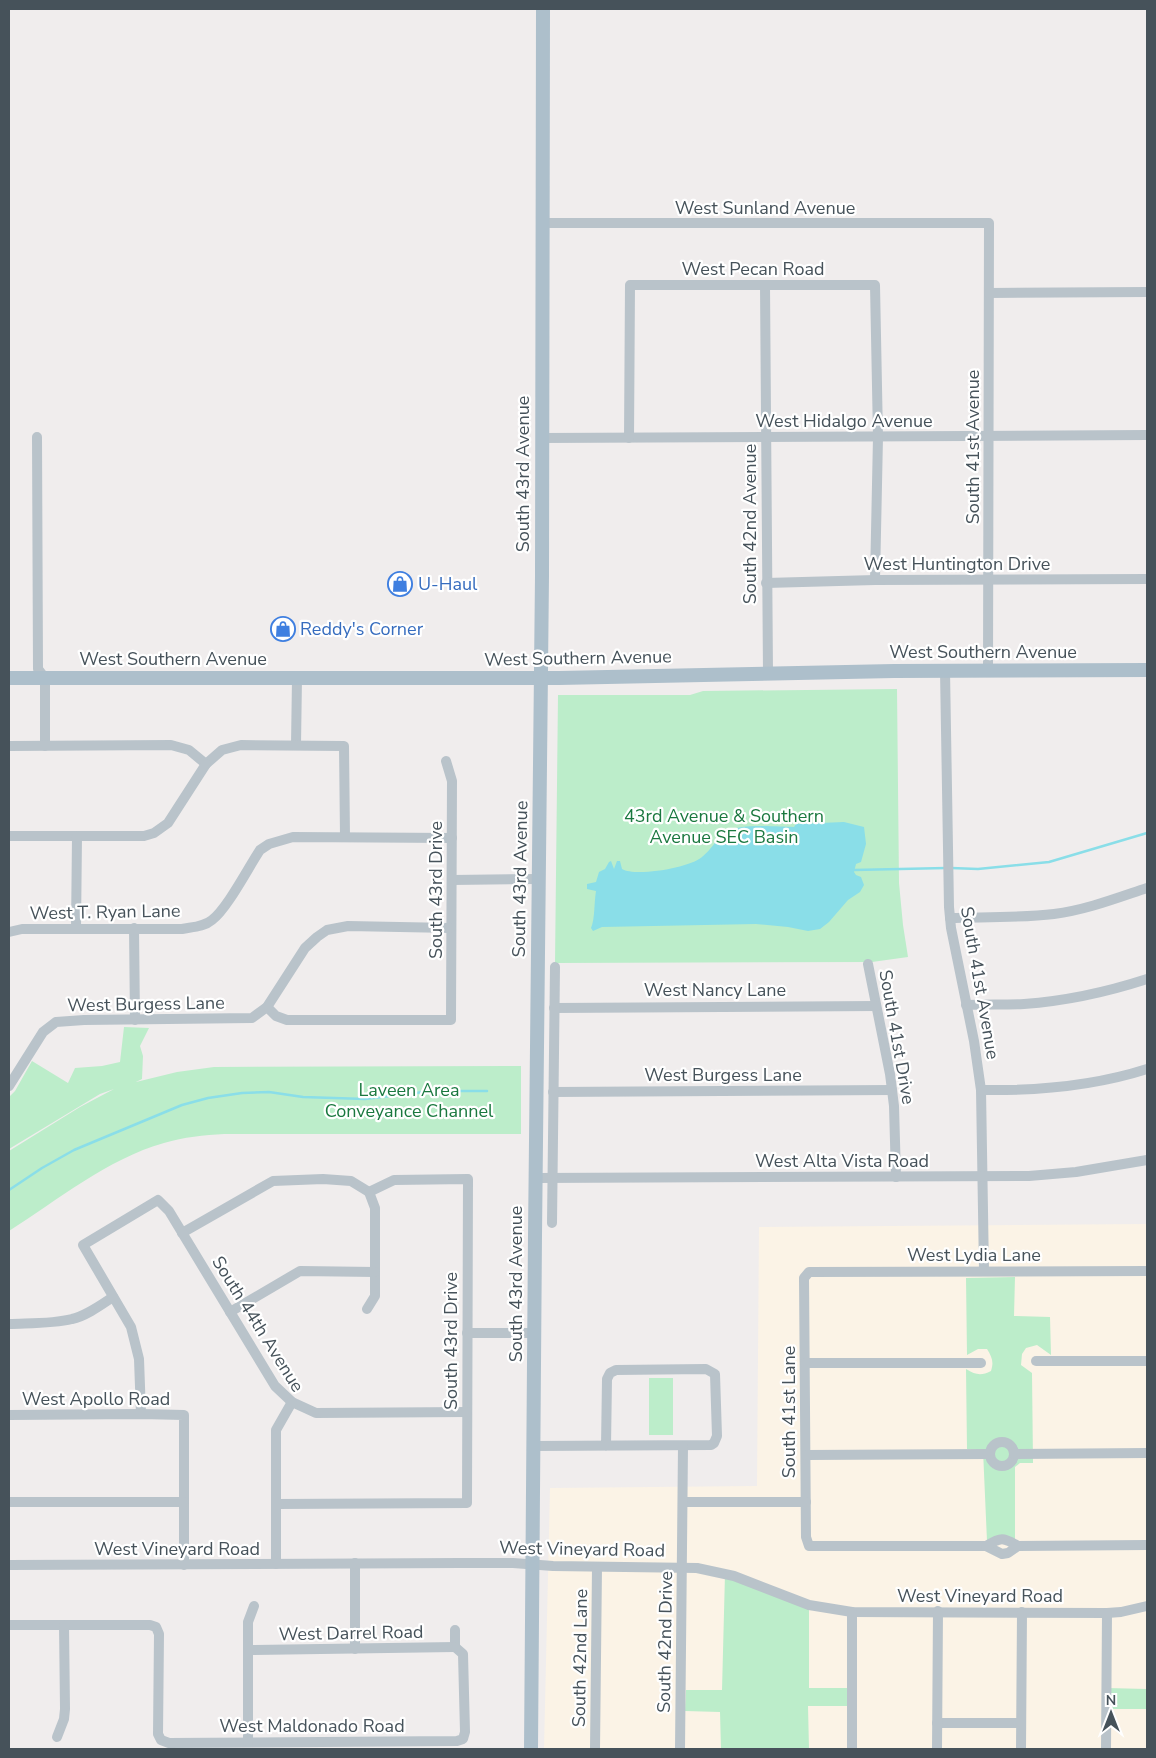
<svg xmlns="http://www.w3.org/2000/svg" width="1156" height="1758" font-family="'Nunito Sans',sans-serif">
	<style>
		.commercial { fill: #fbf3e6 }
		.green { fill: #bcedca }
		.water { fill: #8adee8 }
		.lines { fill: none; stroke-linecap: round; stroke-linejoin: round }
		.stream { stroke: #8adee8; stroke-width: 2.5 }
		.minor { stroke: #b9c3ca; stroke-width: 10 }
		.major { stroke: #adbfcb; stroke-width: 14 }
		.labels { text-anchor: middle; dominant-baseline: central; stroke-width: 4.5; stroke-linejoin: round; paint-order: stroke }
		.street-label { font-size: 18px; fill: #46525a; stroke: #fff }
		.shop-label { font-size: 18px; fill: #366cbe; stroke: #fff; text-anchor: start }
		.park-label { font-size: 18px; fill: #1a783f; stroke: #fff }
	</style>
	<rect width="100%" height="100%" fill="#f0eded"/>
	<path class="commercial" d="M1147 1224V1749H544L550 1488 757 1486 759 1227Z"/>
	<g class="green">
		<path d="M897 689 899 883 903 925 908 957 872 962 555 963 558 695H690L703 691Z"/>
		<path d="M124 1027 149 1028 140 1046 143 1056 142 1079 136 1082 177 1072 214 1067 521 1066V1134H224C204 1135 184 1137 164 1143 107 1159 58 1200 9 1231V1151L80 1107 114 1089 100 1094 9 1149V1097L15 1091 32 1061 68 1083 75 1068 102 1066 120 1062Z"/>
		<path d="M1015 1277 1014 1316 1050 1317 1051 1355 1037 1345 1026 1348 1022 1354 1021 1365 1032 1373 1033 1463H1020L1015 1467V1541C1003 1535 999 1533 987 1541L983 1450 967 1449 966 1369C976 1375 981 1376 991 1371 994 1362 992 1357 987 1349H978L967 1355 966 1278Z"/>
		<rect x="649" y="1378" width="24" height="57"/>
		<path d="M725 1574 809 1605V1688H847V1706H808L809 1749H721L720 1712 685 1711 686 1690H722Z"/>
		<path d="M1107 1688 1147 1689V1709H1107Z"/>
	</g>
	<path class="water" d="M844 822 864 827 866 844 861 862 856 864 854 872 856 875 861 877 864 885 860 892 848 900 829 922 820 929 808 931 788 927 756 924 602 927 593 931 591 928C595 919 594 902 596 891L587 889V884L596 882 599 872 605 869 609 862 611 861 614 869 617 861H620L622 869C636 877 689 868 702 857 710 851 719 836 726 832 740 823 777 827 794 827L796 824Z"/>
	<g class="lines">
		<g class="stream">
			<path d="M951 868 978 869 1049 862 1147 833"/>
			<path d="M854 870 946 868"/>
			<path d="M9 1190 42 1168 74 1150 182 1105 208 1098 242 1093 269 1092 303 1097 365 1099 432 1091H487"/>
		</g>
		<g class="minor">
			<path d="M542 223H989L988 670"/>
			<path d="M765 285 768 673"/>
			<path d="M989 293 1147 292"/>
			<path d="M37 437 38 669 45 678V746"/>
			<path d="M542 438 1147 435"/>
			<path d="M629 438 630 285H875L878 437 875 580"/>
			<path d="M766 583 875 580 1147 579"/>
			<path d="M945 670 949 907 951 928 974 1041 981 1090 984 1271"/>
			<path d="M296 745 297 678"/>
			<path d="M9 746 171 745 189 750 206 764 222 750 241 745 344 746 345 837"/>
			<path d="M9 836H144L154 833 168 823 206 764"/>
			<path d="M452 880 538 879"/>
			<path d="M950 918C985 917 1020 918 1054 914 1086 910 1117 898 1147 888"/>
			<path d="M134 928 135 1020"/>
			<path d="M76 929 77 836"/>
			<path d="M9 932 22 929H182C192 927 204 927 212 920 227 909 248 868 260 850L269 844 293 837 452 838"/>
			<path d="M868 964 890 1074 894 1106 896 1177"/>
			<path d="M966 1005C985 1004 1005 1005 1024 1004 1066 1001 1107 992 1147 979"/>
			<path d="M267 1007 276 1016 287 1020H451L452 781 446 761"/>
			<path d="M554 1008 876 1006"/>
			<path d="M9 1086 43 1032 56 1022 84 1020 252 1018 267 1007 305 948 317 937 327 930 348 926 451 928"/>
			<path d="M981 1090C1037 1091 1094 1086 1147 1069"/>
			<path d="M553 1092 892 1090"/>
			<path d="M536 1178 1029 1176 1076 1172 1147 1160"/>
			<path d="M552 1223 555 967"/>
			<path d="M182 1233 273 1181 323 1179 351 1181 369 1192 394 1180 468 1179 467 1503 277 1504"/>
			<path d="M1147 1271 809 1272 804 1278 806 1537 809 1546H986L1002 1554 1008 1553 1018 1546 1147 1545"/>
			<path d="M367 1309 375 1296V1208L369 1192"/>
			<path d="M230 1312 300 1271 375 1272"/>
			<path d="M9 1324C29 1323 52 1324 72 1319 86 1316 101 1305 113 1297"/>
			<path d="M467 1333H535"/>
			<path d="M1036 1361H1147"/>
			<path d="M805 1363H981"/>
			<path d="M141 1414 139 1359 131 1327 83 1245 158 1200 169 1211 275 1386 292 1402 316 1413 467 1412"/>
			<path d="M9 1415 141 1414 184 1415V1565"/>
			<circle cx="1002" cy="1454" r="12"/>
			<path d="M533 1446 711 1445 714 1443 717 1436 715 1374 706 1369 616 1370 610 1373 607 1379 606 1446"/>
			<path d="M1014 1454 1147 1453"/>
			<path d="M806 1455 990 1454"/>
			<path d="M9 1502H184"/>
			<path d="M683 1502H806"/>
			<path d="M986 1546C1001 1537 1003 1537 1018 1546"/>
			<path d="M355 1563V1649"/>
			<path d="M276 1564V1430L292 1402"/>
			<path d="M9 1565 459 1563H513L553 1566 697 1568 734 1576 809 1605 852 1612 1107 1613 1121 1612 1147 1606"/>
			<path d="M9 1625H150L156 1627 159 1634 158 1734 161 1740 169 1743 457 1741 463 1739 465 1732 463 1654 455 1647V1630"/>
			<path d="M248 1650 455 1647"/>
			<path d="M937 1723H1021"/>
			<path d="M57 1737 64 1719 65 1709 64 1625"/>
			<path d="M248 1742V1622L254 1606"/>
			<path d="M595 1749 597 1567"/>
			<path d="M680 1749 683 1446"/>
			<path d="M852 1749V1612"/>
			<path d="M937 1749 938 1611"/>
			<path d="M1021 1749 1022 1612"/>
			<path d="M1106 1749 1107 1613"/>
		</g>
		<g class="major">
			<path d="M9 678H559L894 671 1147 670"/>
			<path d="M531 1749 535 1235 542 576 543 9"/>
		</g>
	</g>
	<defs>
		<symbol id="shop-ring" viewBox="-11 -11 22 22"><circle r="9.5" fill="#fff" stroke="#3f7fe0" stroke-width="1.5"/><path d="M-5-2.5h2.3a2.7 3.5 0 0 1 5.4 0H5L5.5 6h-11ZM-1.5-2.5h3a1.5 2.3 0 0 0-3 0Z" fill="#3f7fe0"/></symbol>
	</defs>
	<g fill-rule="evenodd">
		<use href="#shop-ring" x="386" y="570" width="28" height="28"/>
		<use href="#shop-ring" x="269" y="615" width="28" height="28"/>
	</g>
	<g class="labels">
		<g class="street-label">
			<text x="765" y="208">West Sunland Avenue</text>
			<text x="753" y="269">West Pecan Road</text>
			<text x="844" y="421">West Hidalgo Avenue</text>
			<text transform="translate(973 447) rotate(-90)">South 41st Avenue</text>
			<text transform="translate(523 474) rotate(-90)">South 43rd Avenue</text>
			<text transform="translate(750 524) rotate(-90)">South 42nd Avenue</text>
			<text x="957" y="564">West Huntington Drive</text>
			<text x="983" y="652">West Southern Avenue</text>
			<text transform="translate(578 658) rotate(-1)">West Southern Avenue</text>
			<text x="173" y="659">West Southern Avenue</text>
			<text transform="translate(520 879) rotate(-89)">South 43rd Avenue</text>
			<text transform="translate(436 890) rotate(-90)">South 43rd Drive</text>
			<text transform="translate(105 912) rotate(-1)">West T. Ryan Lane</text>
			<text transform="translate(980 983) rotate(80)">South 41st Avenue</text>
			<text x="715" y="990">West Nancy Lane</text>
			<text transform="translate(146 1004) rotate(-1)">West Burgess Lane</text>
			<text transform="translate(897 1037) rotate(80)">South 41st Drive</text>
			<text x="723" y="1075">West Burgess Lane</text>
			<text x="842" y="1161">West Alta Vista Road</text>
			<text x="974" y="1255">West Lydia Lane</text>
			<text transform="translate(516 1284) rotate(-90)">South 43rd Avenue</text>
			<text transform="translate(258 1324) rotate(58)">South 44th Avenue</text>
			<text transform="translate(451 1341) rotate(-90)">South 43rd Drive</text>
			<text x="96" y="1399">West Apollo Road</text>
			<text transform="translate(789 1412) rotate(-90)">South 41st Lane</text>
			<text x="177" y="1549">West Vineyard Road</text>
			<text transform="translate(582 1549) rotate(1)">West Vineyard Road</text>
			<text x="980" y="1596">West Vineyard Road</text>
			<text transform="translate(351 1633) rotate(-1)">West Darrel Road</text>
			<text transform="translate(665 1642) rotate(-89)">South 42nd Drive</text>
			<text transform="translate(580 1658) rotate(-89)">South 42nd Lane</text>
			<text x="312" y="1726">West Maldonado Road</text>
		</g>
		<g class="shop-label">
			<text x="418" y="584">U-Haul</text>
			<text x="300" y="629">Reddy's Corner</text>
		</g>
		<g class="park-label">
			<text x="724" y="816">43rd Avenue &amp; Southern<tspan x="724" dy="21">Avenue SEC Basin</tspan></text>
			<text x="409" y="1090">Laveen Area<tspan x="409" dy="21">Conveyance Channel</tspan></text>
		</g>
	</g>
	<rect width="1156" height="1758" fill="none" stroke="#46525a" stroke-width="20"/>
	<g transform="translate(1111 1713)" stroke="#ffffff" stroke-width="4" paint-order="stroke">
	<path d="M0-4L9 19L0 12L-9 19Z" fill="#46525a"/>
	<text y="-8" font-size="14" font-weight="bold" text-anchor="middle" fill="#46525a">N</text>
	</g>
</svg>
